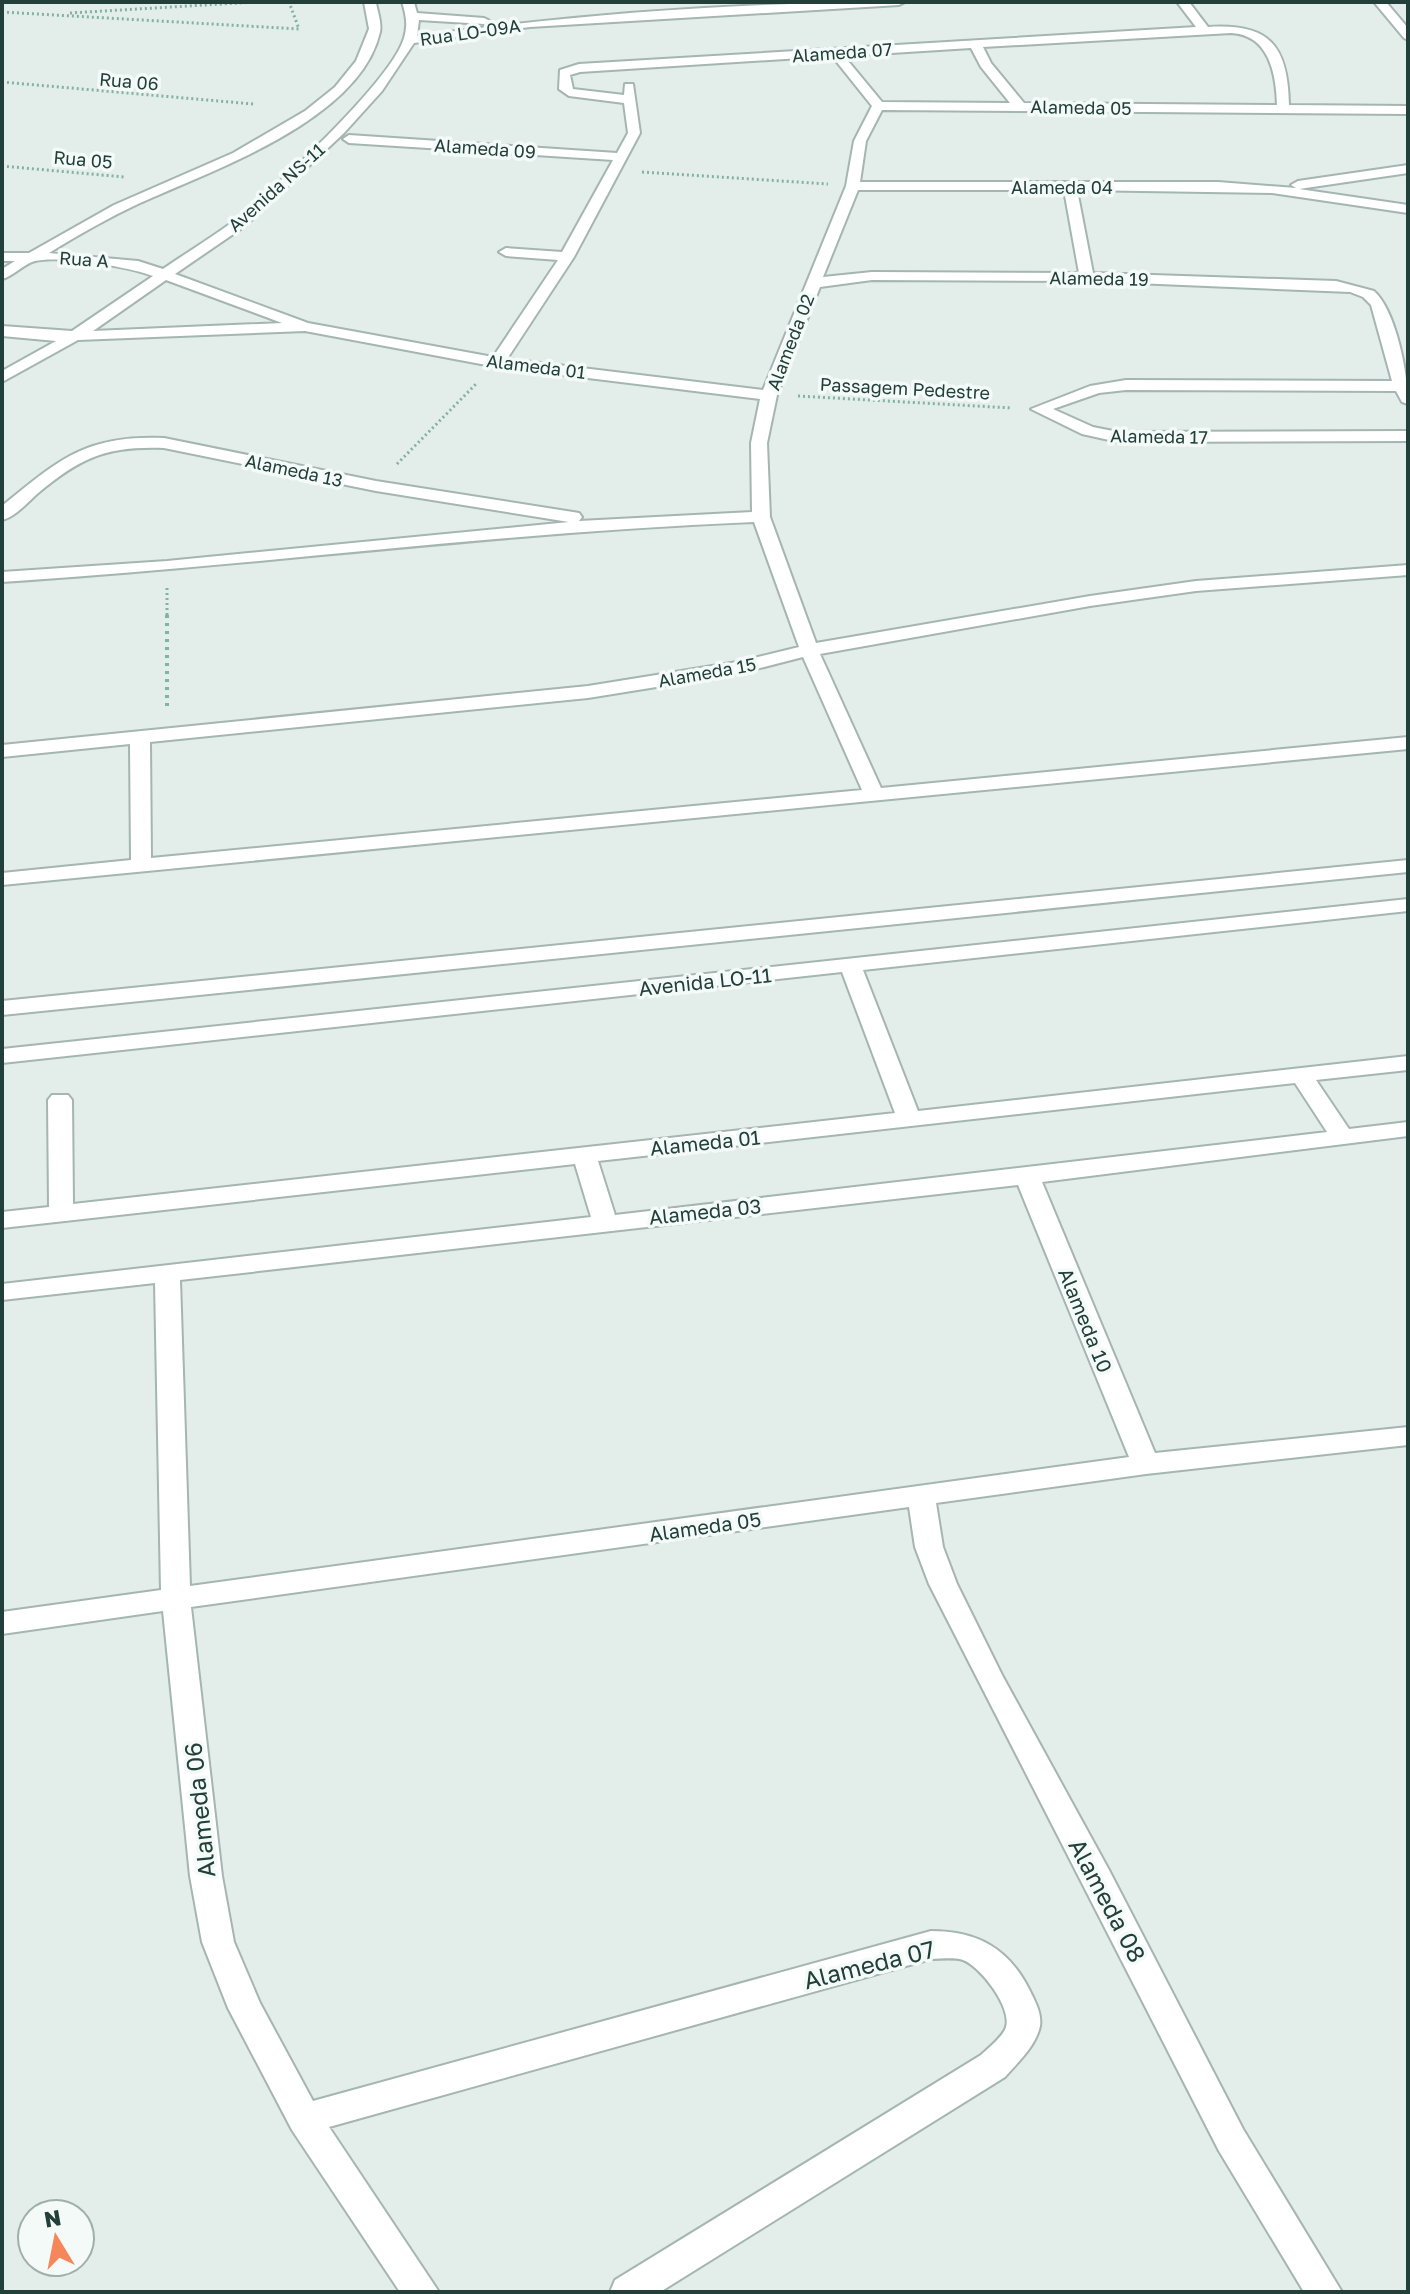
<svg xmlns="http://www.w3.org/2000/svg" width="1410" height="2294" font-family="'Golos Text',sans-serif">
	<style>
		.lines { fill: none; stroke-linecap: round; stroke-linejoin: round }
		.minor-casing { stroke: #a5b5b1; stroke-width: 4 }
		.path-far1 { stroke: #83b2a5; stroke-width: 3; stroke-dasharray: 2 3; stroke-linecap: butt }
		.path { stroke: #83b2a5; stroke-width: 4; stroke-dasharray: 3 5; stroke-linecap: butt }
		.minor { fill: #fff; fill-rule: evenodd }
		.labels { text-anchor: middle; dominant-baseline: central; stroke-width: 7; stroke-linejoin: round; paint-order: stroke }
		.far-street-label { font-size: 18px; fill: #223f39; stroke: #f4faf7 }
		.street-label { font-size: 20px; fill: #223f39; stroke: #f4faf7 }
		.near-street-label { font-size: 24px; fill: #223f39; stroke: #f4faf7 }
	</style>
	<rect width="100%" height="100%" fill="#e3ede9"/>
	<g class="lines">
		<defs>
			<g id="minor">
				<path d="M364 2H376C377 11 382 22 380 32 360 120 213 170 140 203 108 218 78 235 49 253L138 261 163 269C186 253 211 238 234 221 272 192 392 80 404 38 408 25 406 15 402 2H414L417 13 484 18 490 21 484 24 419 20 417 36C578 14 742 2 905 2L899 5 530 27 414 43 382 91 344 133 245 226 175 274 308 323 493 357 558 260 506 256 499 252 506 248 562 252 613 160 349 143 343 139 349 135 617 153 628 133 624 103 569 96 559 89 560 70 579 64 1196 27 1177 2H1189L1208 27C1268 23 1288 44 1289 105L1408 106V114L882 110 866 141 860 182H1218L1296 188 1291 185 1298 181 1408 165V173L1299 189 1408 205V213L1272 193 1077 190 1093 273 1336 281 1374 291C1396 311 1408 374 1408 404L1402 402 1396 391 1126 390 1099 393 1053 409 1093 427 1118 432 1408 431V441L1118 442 1082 434 1031 409 1090 386 1126 380 1392 381 1371 305 1363 297 1350 292 1087 281 872 280 820 287 777 395 767 443 770 517 816 643 1090 596 1196 581 1408 565V575L1196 591 1090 606 820 654 881 788 1408 737V749L2 885V873L131 860 130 744 2 757V745L588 686 737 662 799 647 754 522C503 532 253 566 2 582V572L167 561 569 522 376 491 164 448C107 446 81 457 37 494 27 503 15 517 2 520V506C60 459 85 435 164 438L376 481 573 512 579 513 582 517 579 521 752 512 751 443 760 399 497 367 305 331 78 340 2 382V371L56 341 2 336V326L72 331 153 276C130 267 59 255 35 261 23 264 14 276 2 279V269L15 261H2V253H29L114 205 233 153 305 111 335 87 356 61 369 29ZM1231 33C1269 35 1276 73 1277 105L1024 103 991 63 983 47ZM971 48 981 67 1010 103 882 102 844 56ZM832 56 872 106 854 141 846 186 763 390 507 359 574 257 640 133 633 84H625L624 95 573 89 570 75 580 72ZM858 190H1064L1079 273 872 272 823 277ZM166 280 282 323 93 331ZM803 657 862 790 151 858 150 742 588 698 737 674Z"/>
				<path d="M1374 2H1386L1408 28V40L1404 38Z"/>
				<path d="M1408 860V872L2 1015V1001Z"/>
				<path d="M1408 899V911L863 970 918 1111 1408 1056V1070L1316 1080 1349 1129 1408 1122V1136L1042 1182 1155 1453 1408 1427V1445L1146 1474 936 1503 943 1547 957 1584 1002 1675 1109 1870 1243 2129 1342 2292H1304L1219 2151 929 1584 915 1547 909 1507 191 1607 222 1876 234 1942 260 2003 313 2101 931 1931C977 1931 1009 1948 1030 1991 1035 2001 1042 2014 1040 2026 1036 2046 1018 2062 1005 2077L660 2292H610L615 2280 981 2055C988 2048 1003 2037 1006 2027 1012 2007 980 1966 963 1960 953 1957 941 1959 931 1959L329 2127 439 2292H400L292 2130 228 2008 202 1942 190 1876 163 1611 2 1634V1612L161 1590 155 1283 2 1300V1284L591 1217 575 1164 2 1228V1212L49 1207 48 1100 52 1095H68L72 1100 73 1204 895 1113 842 972 2 1063V1049ZM1295 1083 1327 1132 615 1215 598 1161ZM1018 1185 1129 1457 190 1586 180 1280Z"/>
			</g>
		</defs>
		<use href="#minor" class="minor-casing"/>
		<g class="path-far1">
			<path d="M2 12 299 29 289 2"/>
			<path d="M70 13 256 2"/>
			<path d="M2 82 253 104"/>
			<path d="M2 166 124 177"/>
			<path d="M642 172 828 184"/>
			<path d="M798 396 1012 408"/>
			<path d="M397 464 477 383"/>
			<path d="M167 588V617"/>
		</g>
		<path class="path" d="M167 615V710"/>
		<use href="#minor" class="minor"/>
	</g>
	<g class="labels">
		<g class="far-street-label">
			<text transform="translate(470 32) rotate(-8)">Rua LO-09A</text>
			<text transform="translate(842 52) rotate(-4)">Alameda 07</text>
			<text transform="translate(129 81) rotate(5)">Rua 06</text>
			<text transform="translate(1081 107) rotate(1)">Alameda 05</text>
			<text transform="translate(485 148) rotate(4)">Alameda 09</text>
			<text transform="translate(83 159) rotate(5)">Rua 05</text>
			<text transform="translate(276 187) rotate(-42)">Avenida NS-11</text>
			<text x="1062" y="187">Alameda 04</text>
			<text transform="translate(84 259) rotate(4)">Rua A</text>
			<text transform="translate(1099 278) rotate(1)">Alameda 19</text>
			<text transform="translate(790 342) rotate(-69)">Alameda 02</text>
			<text transform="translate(536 366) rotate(7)">Alameda 01</text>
			<text transform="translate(905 388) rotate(3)">Passagem Pedestre</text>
			<text transform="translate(1159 436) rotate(1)">Alameda 17</text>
			<text transform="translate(294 470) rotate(12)">Alameda 13</text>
			<text transform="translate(707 672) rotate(-10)">Alameda 15</text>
		</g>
		<g class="street-label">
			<text transform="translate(705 981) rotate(-6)">Avenida LO-11</text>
			<text transform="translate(705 1142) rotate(-6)">Alameda 01</text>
			<text transform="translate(705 1211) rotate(-6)">Alameda 03</text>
			<text transform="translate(1086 1320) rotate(68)">Alameda 10</text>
			<text transform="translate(705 1526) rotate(-8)">Alameda 05</text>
		</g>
		<g class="near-street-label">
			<text transform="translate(199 1810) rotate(-96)">Alameda 06</text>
			<text transform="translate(1108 1900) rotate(62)">Alameda 08</text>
			<text transform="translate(869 1964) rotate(-14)">Alameda 07</text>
		</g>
	</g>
	<rect width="1410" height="2294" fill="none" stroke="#223f39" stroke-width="8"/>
	<g transform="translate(56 2238) rotate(350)"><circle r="38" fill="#f4faf7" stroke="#a0afab" stroke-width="2"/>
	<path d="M0-6L14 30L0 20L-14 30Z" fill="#f5875a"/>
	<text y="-12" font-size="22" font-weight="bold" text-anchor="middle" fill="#223f39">N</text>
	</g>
</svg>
